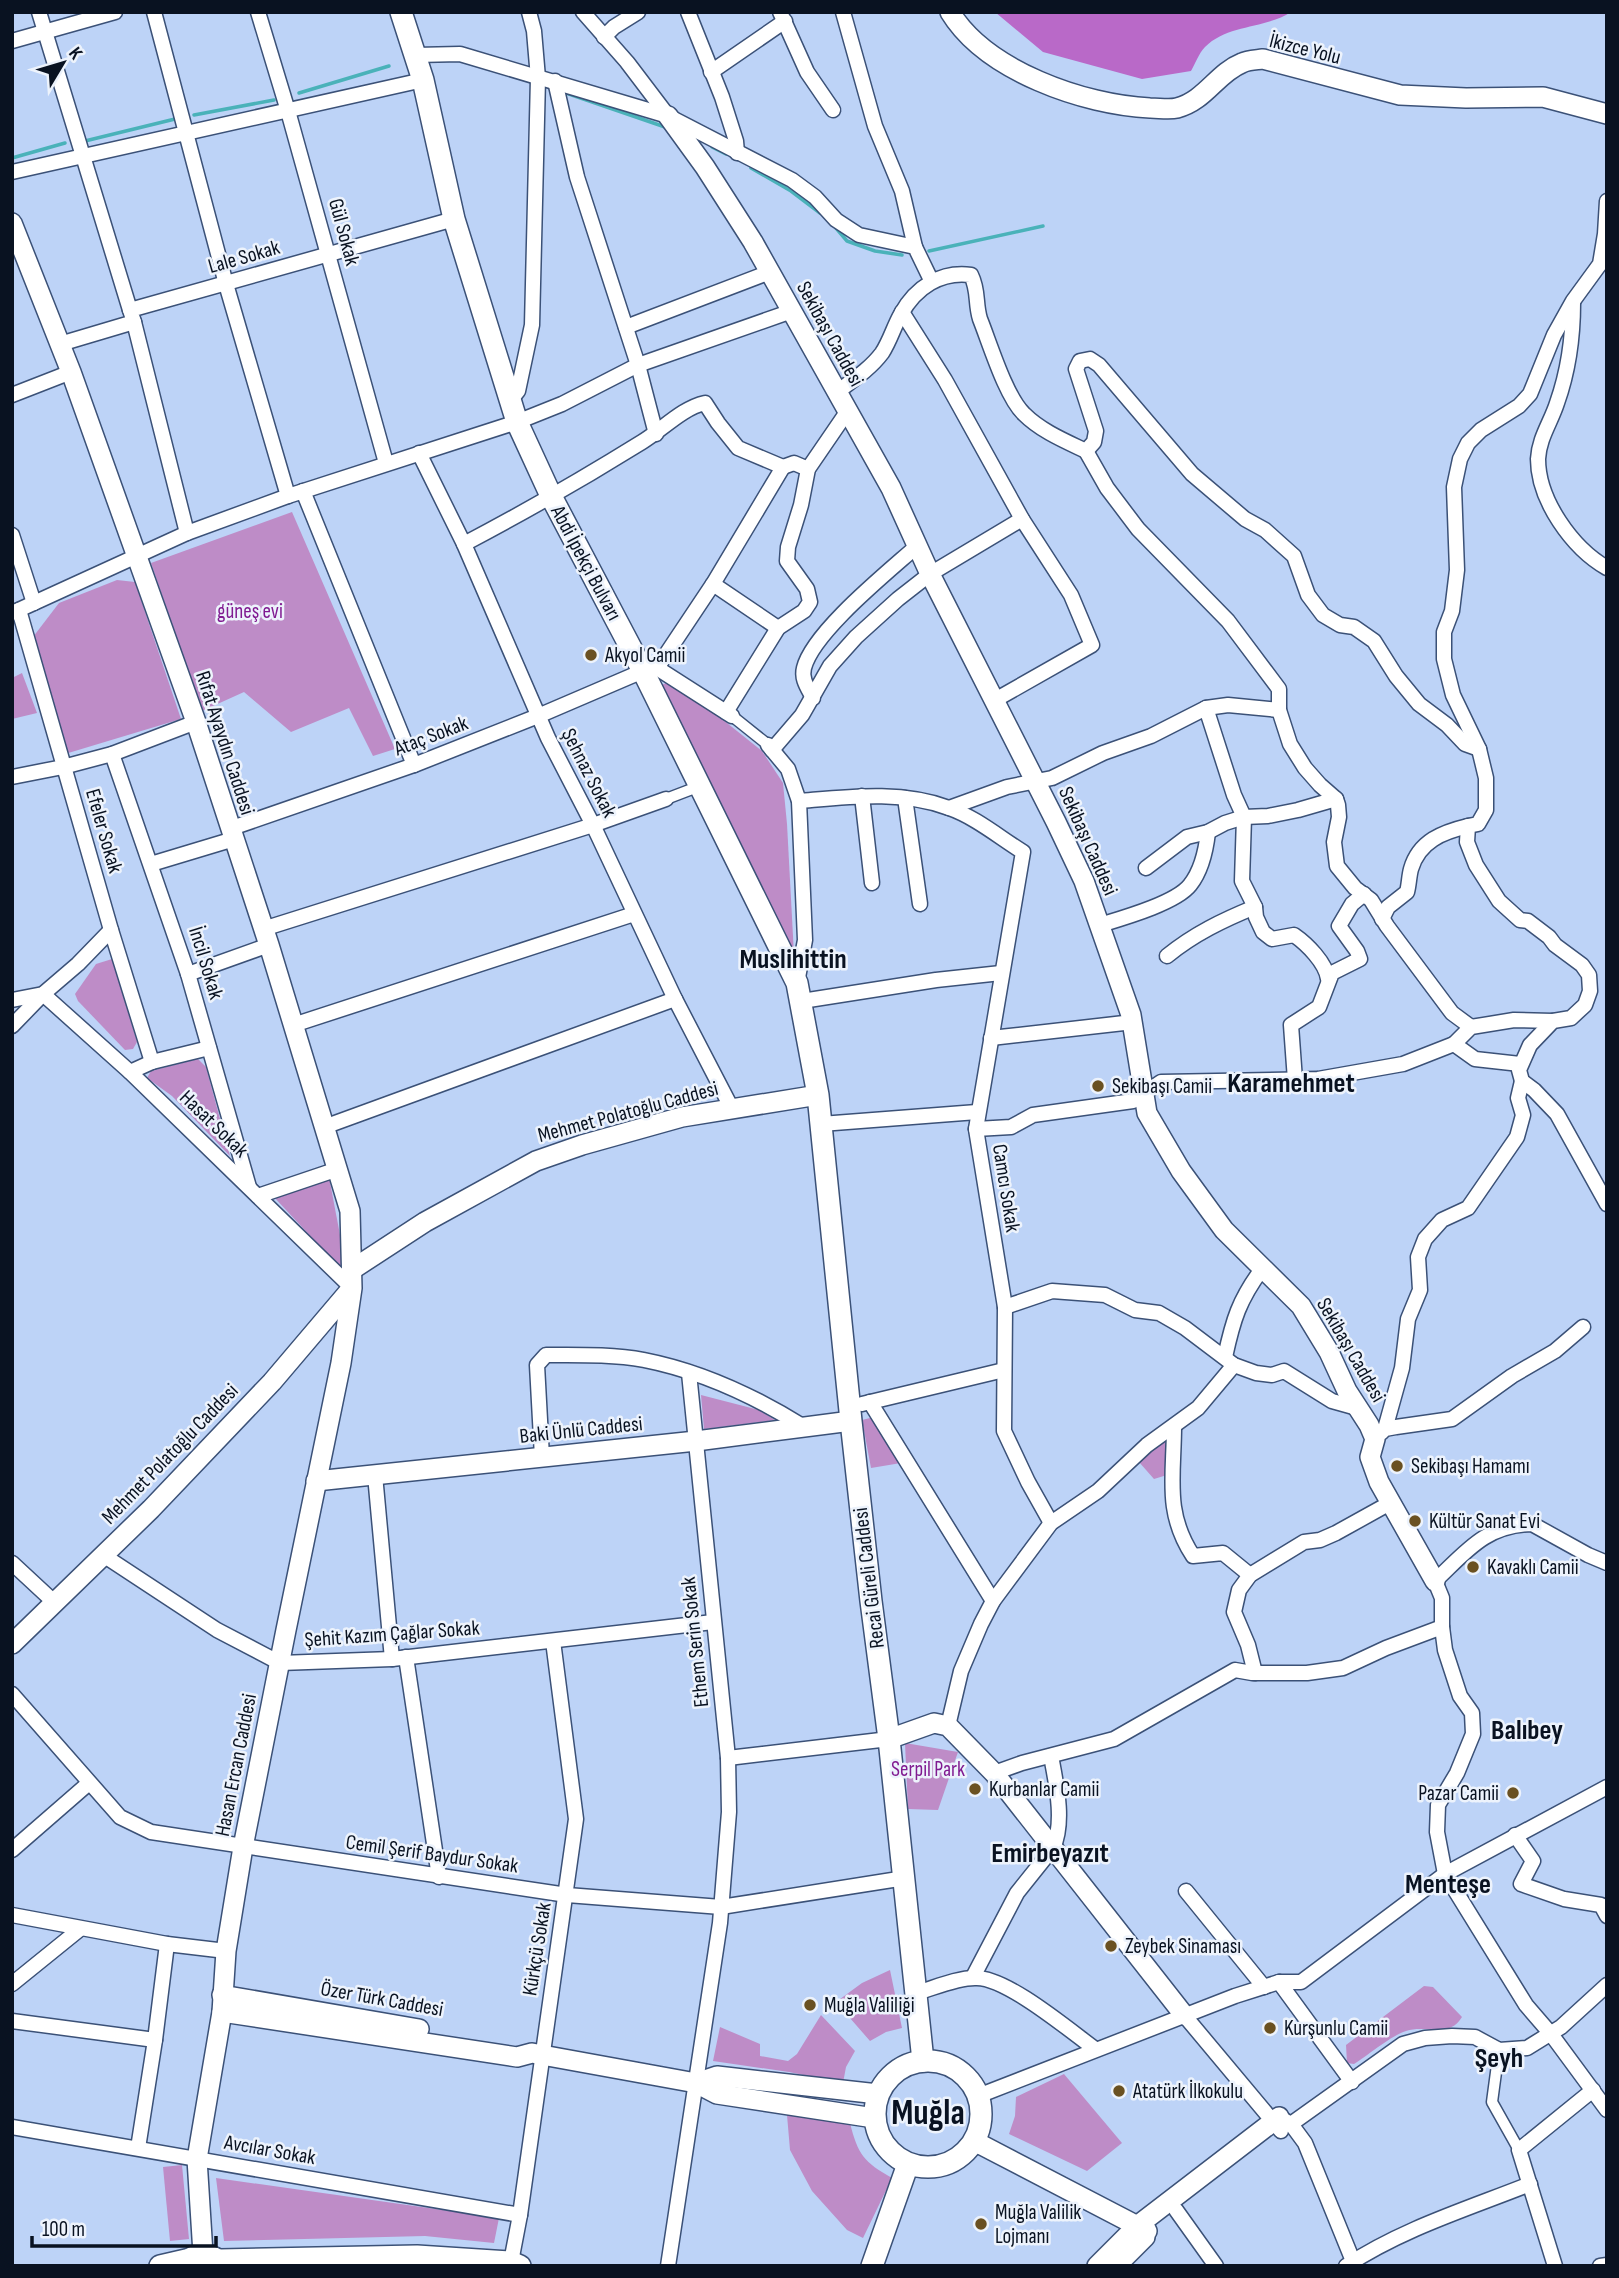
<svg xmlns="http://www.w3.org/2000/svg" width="1619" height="2278" font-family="'Sofia Sans Condensed',sans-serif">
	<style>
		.green { fill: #be8cc7 }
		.forest { fill: #b969c8 }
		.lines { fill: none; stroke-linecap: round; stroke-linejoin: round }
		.stream { stroke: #4ab2b9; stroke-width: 3.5 }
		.pedestrian-casing { stroke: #3b5177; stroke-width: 13 }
		.minor-casing { stroke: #3b5177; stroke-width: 17 }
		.tertiary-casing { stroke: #3b5177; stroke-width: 22 }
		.secondary-casing { stroke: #3b5177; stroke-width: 24 }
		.pedestrian { stroke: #fff; stroke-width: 10 }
		.minor { stroke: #fff; stroke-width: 14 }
		.tertiary { stroke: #fff; stroke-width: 19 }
		.secondary { stroke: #fff; stroke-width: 21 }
		.poi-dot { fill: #6a5122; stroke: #edf3fc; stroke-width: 2.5 }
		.labels { text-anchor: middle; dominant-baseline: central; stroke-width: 5; stroke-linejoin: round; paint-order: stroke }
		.street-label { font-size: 21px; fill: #091221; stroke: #edf3fc }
		.park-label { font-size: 21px; fill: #801b91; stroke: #edf3fc }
		.poi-label { font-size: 21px; fill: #091221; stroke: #edf3fc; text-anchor: start }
		.district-label { font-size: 28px; font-weight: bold; fill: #091221; stroke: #edf3fc }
		.town-label { font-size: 35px; font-weight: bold; fill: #091221; stroke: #edf3fc }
	</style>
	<rect width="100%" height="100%" fill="#bdd3f7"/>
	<g class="green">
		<path d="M292 512 395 749 373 756 349 708 291 732 244 692 202 711 151 563Z"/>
		<path d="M117 580 135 582 181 719 65 754 33 637 59 603Z"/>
		<path d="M22 673 37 713 12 719V678Z"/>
		<path d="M669 682 702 703 762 751 783 783 787 824 794 955 656 687Z"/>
		<path d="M112 959 137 1042 133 1049 125 1050 78 1001 75 994 96 964Z"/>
		<path d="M198 1059 206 1067 230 1156 172 1096 147 1078 151 1071Z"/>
		<path d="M329 1177 344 1256 342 1270 273 1196Z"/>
		<path d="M701 1395 759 1410 775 1420 704 1429Z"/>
		<path d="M874 1417 901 1463 871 1468 862 1420Z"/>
		<path d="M1162 1440 1168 1445 1167 1475 1154 1479 1139 1462Z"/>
		<path d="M905 1743 958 1752 938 1810 908 1809Z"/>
		<path d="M890 1970 902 2028 886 2032 870 2041 836 2002 862 1983Z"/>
		<path d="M1424 1986 1433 1987 1462 2017C1449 2039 1426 2024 1406 2031 1392 2035 1367 2056 1354 2064L1347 2063 1346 2045Z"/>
		<path d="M821 2015 855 2051 846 2067 843 2083 789 2072 713 2061 720 2027 760 2044V2056L788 2061 797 2054Z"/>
		<path d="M1064 2074 1122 2143 1087 2171 1009 2134 1015 2116 1016 2097Z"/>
		<path d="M787 2115 850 2123C858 2155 864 2162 892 2178L863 2238 847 2230 812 2191 790 2150Z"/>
		<path d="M182 2165 189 2239 170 2241 163 2167Z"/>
		<path d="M216 2178 499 2218 494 2243 425 2236 224 2241Z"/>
	</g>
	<path class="forest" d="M995 12H1291C1265 29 1228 24 1205 47 1199 53 1195 64 1191 71L1142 79 1043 52Z"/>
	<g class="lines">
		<g class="stream">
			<path d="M299 93 389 66"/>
			<path d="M566 93 665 127"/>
			<path d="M194 115 274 100"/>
			<path d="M85 141 175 119"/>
			<path d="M712 147 726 154"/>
			<path d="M12 158 65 143"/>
			<path d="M751 168 791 191 820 213"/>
			<path d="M836 228 847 241 875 251 902 255"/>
			<path d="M929 251 1043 226"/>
		</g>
		<defs>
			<g id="pedestrian">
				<path d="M732 716 767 744"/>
				<path d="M666 799 700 786"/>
				<path d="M1499 2050 1492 2102 1519 2150"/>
			</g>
			<g id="minor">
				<path d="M39 12 130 310"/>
				<path d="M154 12 226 284 288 496"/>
				<path d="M258 12 288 111 386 463"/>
				<path d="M583 12 627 62 668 116"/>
				<path d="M688 12 722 97 736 141 737 153"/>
				<path d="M780 12 807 72 833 110"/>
				<path d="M843 12 875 126 902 191 915 247"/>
				<path d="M604 37 614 27 638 12"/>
				<path d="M12 41 115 12"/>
				<path d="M416 55 460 54 668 116 792 180 815 197 836 220 859 235 915 247 931 280"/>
				<path d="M711 72 785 21"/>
				<path d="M555 81 577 177 638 365 656 434"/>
				<path d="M12 172 423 80"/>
				<path d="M1607 201 1605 234 1600 264 1573 301 1554 335 1530 394 1519 406 1481 430 1468 443 1460 459 1454 487 1457 570 1452 611 1444 632V659L1453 695 1479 749 1486 778V810L1478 824 1468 826 1467 842 1476 865 1499 901 1520 920 1528 921 1549 937 1555 945 1582 965 1589 975 1590 991 1585 1005 1571 1018 1553 1021 1530 1045 1519 1070 1522 1081 1534 1090 1557 1114 1607 1204"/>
				<path d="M1573 303C1573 335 1568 372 1557 403 1551 422 1539 438 1538 459 1538 500 1572 548 1607 568"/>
				<path d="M902 312 945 380 1022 519 1071 595 1092 645 995 700"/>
				<path d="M134 322 187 533"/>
				<path d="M626 327 770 272"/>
				<path d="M60 344 134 322 130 310 454 219"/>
				<path d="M837 392C853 380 870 369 882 353 890 341 894 326 901 314 916 287 941 271 971 275 979 291 975 303 980 319 990 344 1006 397 1024 414 1041 431 1065 441 1086 451L1094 442 1096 431 1076 369 1080 361 1090 359 1099 365 1192 474 1245 519 1265 530 1294 556 1308 595 1323 615 1340 625 1354 627 1374 641 1396 676 1419 704 1447 725 1465 744 1479 749"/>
				<path d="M12 395 71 372"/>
				<path d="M510 401 518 391 532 325 538 78 534 31 529 12"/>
				<path d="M1086 451 1107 488 1138 529 1228 621 1279 689V710L1290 744 1305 768 1320 785 1336 799 1338 805 1339 817 1334 842 1337 866 1355 888 1371 900 1387 926 1452 1013 1471 1027"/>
				<path d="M419 453 464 544 548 738 593 825 675 999 731 1107"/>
				<path d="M303 491 414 765"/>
				<path d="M12 535 34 603"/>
				<path d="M464 544C525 512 584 478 642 442 662 430 682 408 705 403L718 423 738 448 783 467 794 463 808 469"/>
				<path d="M713 584 778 628"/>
				<path d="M19 610 111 930 152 1062"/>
				<path d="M12 613 187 533 288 496 517 422 562 404 638 365 792 311"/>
				<path d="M657 668 732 716"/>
				<path d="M813 698C808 688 801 679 804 668 813 632 888 572 917 546"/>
				<path d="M1206 708 1234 795 1244 817 1242 881 1255 907 1256 917 1263 932 1272 939 1294 935C1307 944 1326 963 1328 979"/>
				<path d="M726 712 778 628 804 611 810 602 807 589 787 561 788 547 801 505 808 469 847 412"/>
				<path d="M768 745 788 769 799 801 805 940 797 983"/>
				<path d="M772 750 802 715 830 666 856 637 898 599 930 574 1022 519"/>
				<path d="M112 754 188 974 249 1187"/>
				<path d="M12 777 63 767 112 754 196 722"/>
				<path d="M862 796 872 883"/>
				<path d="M905 798 920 904"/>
				<path d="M799 801C848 797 901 790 949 808 975 817 999 837 1023 852L976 1129 1005 1307 1004 1431 1028 1482 1051 1523"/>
				<path d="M949 808 1007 787 1052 778 1103 753 1151 736 1206 708 1228 705 1279 710"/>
				<path d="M229 829 414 765 538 716 643 671 657 668 713 584 783 467"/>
				<path d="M151 864 234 839"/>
				<path d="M1146 868 1187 837 1208 832 1225 823 1244 817 1268 816 1298 810 1336 799"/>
				<path d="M1382 919 1388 907 1407 892C1409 885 1409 876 1411 869 1419 841 1443 832 1468 826"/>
				<path d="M1100 925C1123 918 1176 903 1190 885 1202 870 1206 850 1208 832"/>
				<path d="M263 929 593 825 666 799"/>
				<path d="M1167 956C1194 934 1223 920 1255 907"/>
				<path d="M188 974 269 945"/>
				<path d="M12 1000 43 994 78 964 111 930"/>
				<path d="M802 1001 936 980 1001 973"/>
				<path d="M293 1025 634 914"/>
				<path d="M12 1026 43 994 130 1072 352 1288"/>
				<path d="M991 1038 1133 1022"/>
				<path d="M1454 1044 1471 1027 1514 1020 1553 1021"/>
				<path d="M130 1072 152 1062 209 1048"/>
				<path d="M1295 1080 1291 1025 1319 1007 1332 973 1360 959 1357 951 1339 926 1352 904 1364 894"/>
				<path d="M821 1124 977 1112"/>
				<path d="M324 1127 675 999"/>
				<path d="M976 1129 1011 1127 1033 1115 1133 1101 1161 1082 1318 1079 1403 1064 1454 1044 1475 1059 1520 1064"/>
				<path d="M258 1196 338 1169"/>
				<path d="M1005 1307 1052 1291 1105 1295 1135 1310 1159 1313 1185 1328 1234 1365 1256 1373 1272 1375 1284 1371 1332 1401 1357 1408"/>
				<path d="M1225 1357C1233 1320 1239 1300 1262 1269"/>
				<path d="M870 1402 993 1601"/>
				<path d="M862 1404 1004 1370"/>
				<path d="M1174 1426C1174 1476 1164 1512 1193 1556L1223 1553 1250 1575"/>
				<path d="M1385 1429 1402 1368 1408 1319 1420 1290 1418 1257 1425 1239 1442 1220 1468 1208 1517 1137 1523 1115 1518 1098 1522 1081"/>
				<path d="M1381 1433 1385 1429 1396 1427 1452 1419 1512 1376 1555 1351 1583 1327"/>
				<path d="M542 1457 537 1365 546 1355C578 1355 613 1354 644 1360 700 1371 756 1397 804 1427"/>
				<path d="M375 1475 392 1659"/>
				<path d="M103 1555 217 1630 280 1663 392 1659 713 1622"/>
				<path d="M12 1563 54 1602"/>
				<path d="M1607 1563 1588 1555 1532 1524C1485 1525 1466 1552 1435 1581L1442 1598V1627L1445 1650 1460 1696 1472 1713 1473 1734 1457 1773 1438 1805 1437 1832 1445 1874 1526 2005 1551 2034 1607 2110"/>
				<path d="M406 1657 439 1877"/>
				<path d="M1255 1673 1248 1645 1234 1612 1239 1590 1250 1575 1304 1542 1320 1540 1336 1533 1390 1503"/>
				<path d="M12 1694 120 1817 151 1832 567 1895 721 1907 905 1878"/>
				<path d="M948 1726 961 1671 981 1624 993 1601 1051 1523 1098 1491 1147 1445 1198 1408 1234 1365"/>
				<path d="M728 1758 889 1739"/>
				<path d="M994 1773 1022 1763 1114 1739 1235 1670 1252 1673H1307L1343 1668 1386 1648 1442 1627"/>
				<path d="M1515 1835 1533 1861 1521 1884 1564 1899 1601 1905 1607 1916"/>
				<path d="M12 1850 89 1783"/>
				<path d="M1186 1891 1264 1987"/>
				<path d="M12 1915 167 1944 226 1951"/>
				<path d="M973 1977 1017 1893 1053 1848C1065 1822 1056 1783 1051 1756"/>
				<path d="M1279 1982 1352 2082"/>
				<path d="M12 1984 80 1929"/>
				<path d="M916 1993C934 1988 956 1978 975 1978 1005 1976 1069 2030 1095 2049"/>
				<path d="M1184 2015 1281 2131"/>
				<path d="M12 2021 155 2040"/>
				<path d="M978 2096 1235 1996 1279 1982H1301L1445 1874 1607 1787"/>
				<path d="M1284 2120 1291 2124 1305 2143 1355 2266"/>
				<path d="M1291 2124 1403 2044 1425 2038 1452 2036 1475 2037 1499 2050 1527 2048 1561 2027 1607 1985"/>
				<path d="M12 2127 520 2215"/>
				<path d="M138 2148 155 2040 167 1944"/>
				<path d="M1176 2210 1216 2266"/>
				<path d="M511 2262 520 2215 576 1819 553 1641"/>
				<path d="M668 2266 720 1923 729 1812 728 1758 689 1373"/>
				<path d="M1346 2266C1402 2229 1467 2209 1530 2184"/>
				<path d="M1555 2266 1519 2150 1593 2090"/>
				<path d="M1600 2266 1607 2265"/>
			</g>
			<g id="tertiary">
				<path d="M950 12C986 71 1084 105 1150 108 1159 108 1169 110 1177 108 1205 101 1217 73 1242 63 1248 60 1256 60 1263 59L1400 95 1466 98 1543 97 1607 114"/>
				<path d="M668 116 705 167 753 242 891 488 930 574 1056 822 1084 881 1131 1015 1147 1113 1181 1171 1224 1230 1301 1306 1329 1352 1347 1391 1369 1425 1375 1439 1370 1457 1379 1482 1435 1581"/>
				<path d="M12 223 71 372 196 722 269 945 350 1211 352 1288 341 1363 286 1630 243 1847 226 1951 222 2012 197 2159 203 2254"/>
				<path d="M353 1269 425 1222 536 1161 582 1145 682 1117 818 1095"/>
				<path d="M316 1481 696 1441 851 1421"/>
				<path d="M12 1644 151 1509 272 1382 351 1289"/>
				<path d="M889 1739 934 1723 948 1726 994 1773 1184 2015"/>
				<path d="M222 1995 419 2029"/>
				<path d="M222 2012 517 2057 532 2053 542 2055 696 2083 717 2094 874 2118"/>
				<path d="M696 2083 717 2076 878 2094"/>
				<path d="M974 2141 1147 2231"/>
				<path d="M1097 2266 1137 2226 1279 2117"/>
				<path d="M1116 2266 1145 2237"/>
			</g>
			<g id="secondary">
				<path d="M401 12 423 80 454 219 517 422 552 498 643 671 797 983 818 1095 851 1421 871 1601 889 1739 923 2061"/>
				<circle cx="928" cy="2114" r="53"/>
				<path d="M220 2260 417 2256 511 2262 520 2266"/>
				<path d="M160 2266 186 2260"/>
				<path d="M182 2266C195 2251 212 2252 225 2266"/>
				<path d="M872 2266 908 2164"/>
			</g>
		</defs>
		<use href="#pedestrian" class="pedestrian-casing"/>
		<use href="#minor" class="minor-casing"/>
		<use href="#tertiary" class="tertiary-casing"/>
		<use href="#secondary" class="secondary-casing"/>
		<use href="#pedestrian" class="pedestrian"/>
		<use href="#minor" class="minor"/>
		<use href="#tertiary" class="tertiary"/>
		<use href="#secondary" class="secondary"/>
	</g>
	<g class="poi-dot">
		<circle cx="591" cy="655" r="7"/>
		<circle cx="1098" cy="1086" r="7"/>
		<circle cx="1397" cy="1466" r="7"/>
		<circle cx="1415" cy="1521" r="7"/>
		<circle cx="1473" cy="1567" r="7"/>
		<circle cx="975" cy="1789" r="7"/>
		<circle cx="1513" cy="1793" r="7"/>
		<circle cx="1111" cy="1946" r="7"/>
		<circle cx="810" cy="2005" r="7"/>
		<circle cx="1270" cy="2028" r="7"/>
		<circle cx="1119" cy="2091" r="7"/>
		<circle cx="981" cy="2224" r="7"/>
	</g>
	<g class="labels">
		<g class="street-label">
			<text transform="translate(1305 49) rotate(14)">İkizce Yolu</text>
			<text transform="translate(344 232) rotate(75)">Gül Sokak</text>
			<text transform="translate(244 257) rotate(-16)">Lale Sokak</text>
			<text transform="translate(830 334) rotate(61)">Sekibaşı Caddesi</text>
			<text transform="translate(586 563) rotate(62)">Abdi İpekçi Bulvarı</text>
			<text transform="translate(431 736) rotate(-21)">Ataç Sokak</text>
			<text transform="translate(225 743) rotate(72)">Rıfat Ayaydın Caddesi</text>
			<text transform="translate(589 773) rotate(63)">Şehnaz Sokak</text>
			<text transform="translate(104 831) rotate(74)">Efeler Sokak</text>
			<text transform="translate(1088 841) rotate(66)">Sekibaşı Caddesi</text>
			<text transform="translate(206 963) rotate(73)">İncil Sokak</text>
			<text transform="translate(628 1112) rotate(-15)">Mehmet Polatoğlu Caddesi</text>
			<text transform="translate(214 1124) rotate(44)">Hasat Sokak</text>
			<text transform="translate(1006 1188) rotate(81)">Camcı Sokak</text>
			<text transform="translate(1351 1350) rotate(60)">Sekibaşı Caddesi</text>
			<text transform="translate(581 1430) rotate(-6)">Baki Ünlü Caddesi</text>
			<text transform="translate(170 1454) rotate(-46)">Mehmet Polatoğlu Caddesi</text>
			<text transform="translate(869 1578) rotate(-97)">Recai Güreli Caddesi</text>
			<text transform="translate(392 1634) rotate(-4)">Şehit Kazım Çağlar Sokak</text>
			<text transform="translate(695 1642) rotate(-96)">Ethem Serin Sokak</text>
			<text transform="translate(236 1765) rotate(-79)">Hasan Ercan Caddesi</text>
			<text transform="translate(432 1854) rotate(8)">Cemil Şerif Baydur Sokak</text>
			<text transform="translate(537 1949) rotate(-81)">Kürkçü Sokak</text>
			<text transform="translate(382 1999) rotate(10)">Özer Türk Caddesi</text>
			<text transform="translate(270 2150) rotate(10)">Avcılar Sokak</text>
		</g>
		<g class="park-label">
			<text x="250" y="611">güneş evi</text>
			<text x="928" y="1769">Serpil Park</text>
		</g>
		<g class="poi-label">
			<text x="605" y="655">Akyol Camii</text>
			<text x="1112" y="1086">Sekibaşı Camii</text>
			<text x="1411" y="1466">Sekibaşı Hamamı</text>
			<text x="1429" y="1521">Kültür Sanat Evi</text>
			<text x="1487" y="1567">Kavaklı Camii</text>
			<text x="989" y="1789">Kurbanlar Camii</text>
			<text x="1499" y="1793" text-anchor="end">Pazar Camii</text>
			<text x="1125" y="1946">Zeybek Sinaması</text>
			<text x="824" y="2005">Muğla Valiliği</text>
			<text x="1284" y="2028">Kurşunlu Camii</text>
			<text x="1133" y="2091">Atatürk İlkokulu</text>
			<text x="995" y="2212">Muğla Valilik<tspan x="995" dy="24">Lojmanı</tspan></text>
		</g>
		<g class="district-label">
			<text x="793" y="959">Muslihittin</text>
			<text x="1291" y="1083">Karamehmet</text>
			<text x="1527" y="1730">Balıbey</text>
			<text x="1050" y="1853">Emirbeyazıt</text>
			<text x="1448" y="1884">Menteşe</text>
			<text x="1499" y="2058">Şeyh</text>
		</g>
		<g class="town-label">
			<text x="928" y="2113">Muğla</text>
		</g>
	</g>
	<rect width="1619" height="2278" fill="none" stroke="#091221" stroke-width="28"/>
	<g transform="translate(63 63) rotate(52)" stroke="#edf3fc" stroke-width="5" paint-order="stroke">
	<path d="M0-5L12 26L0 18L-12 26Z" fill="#091221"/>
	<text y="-10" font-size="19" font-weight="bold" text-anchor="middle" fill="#091221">K</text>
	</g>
	<path d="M32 2236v10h184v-10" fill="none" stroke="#091221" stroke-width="3.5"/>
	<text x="42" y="2236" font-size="21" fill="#091221" stroke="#edf3fc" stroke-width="5" paint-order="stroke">100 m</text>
</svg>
